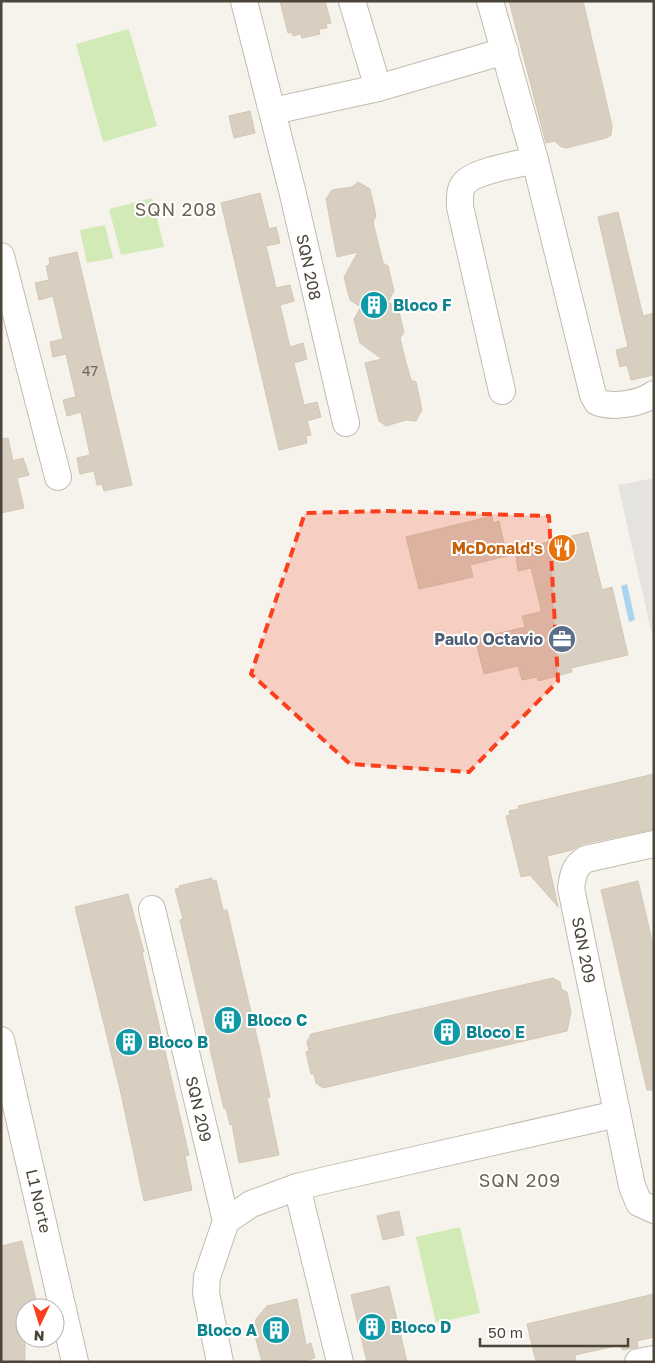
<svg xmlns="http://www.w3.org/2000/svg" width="655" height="1363" font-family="'Golos Text',sans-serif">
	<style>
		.green { fill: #d2eab5 }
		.parking { fill: #e5e3e0 }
		.water { fill: #a9d4f2 }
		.building { fill: #d8cfc1; stroke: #d3c7b4 }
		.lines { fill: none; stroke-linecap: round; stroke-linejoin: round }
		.minor-casing { stroke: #c2bbae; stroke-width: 28 }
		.minor { stroke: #fff; stroke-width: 26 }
		.marked { fill: #fc3f1d; fill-opacity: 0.2; stroke: #fc3f1d; stroke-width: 4; stroke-dasharray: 10 6; stroke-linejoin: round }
		.labels { text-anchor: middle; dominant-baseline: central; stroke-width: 4; stroke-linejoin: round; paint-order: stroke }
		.number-label { font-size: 14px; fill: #6e675b }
		.street-label { font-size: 16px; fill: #4b4439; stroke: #fff }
		.culture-label { font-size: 16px; font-weight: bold; fill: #0d838f; stroke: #fff; text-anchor: start }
		.food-label { font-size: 16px; font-weight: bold; fill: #c56008; stroke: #fff; text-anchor: end }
		.service-label { font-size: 16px; font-weight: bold; fill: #4e5e75; stroke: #fff; text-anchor: end }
		.neighbourhood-label { font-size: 18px; letter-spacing: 1px; fill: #6e6250; stroke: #fff }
	</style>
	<rect width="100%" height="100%" fill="#f6f3ec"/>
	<g class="green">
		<path d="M129 29 157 126 103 142 76 44Z"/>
		<path d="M152 198 164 247 121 255 109 209Z"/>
		<path d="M105 225 113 258 87 263 80 230Z"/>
		<path d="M460 1227 480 1313 436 1323 416 1237Z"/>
	</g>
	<path class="parking" d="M654 478V643L618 485Z"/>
	<path class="water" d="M627 584 635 620 629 622 621 586Z"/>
	<g class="building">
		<path d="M280 1H325L331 23 326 24 327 28 319 29 320 34 302 38 301 34 293 36 292 32 288 33Z"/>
		<path d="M509 1H583L612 126 611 135 606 138 566 148 560 146 555 141 546 143Z"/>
		<path d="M250 111 255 133 234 138 229 116Z"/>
		<path d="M358 182 370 189 376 216 373 222 383 263 388 266 394 291 388 302 398 308 404 332 400 338 405 359 411 380 416 382 422 410 416 421 406 420 386 426 379 421 365 363 382 359 360 343 354 319 361 307 350 300 344 277 358 252 337 257 326 199 332 190 352 187Z"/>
		<path d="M260 193 269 229 276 227 280 243 266 246 276 288 290 285 294 301 280 305 290 347 303 343 307 359 294 363 304 405 317 402 321 417 307 421 311 435 306 436 307 443 279 450 221 203Z"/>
		<path d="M618 212 643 316 654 313V375L631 380 627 365 620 367 616 350 628 347 598 217Z"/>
		<path d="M77 252 132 485 104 491 102 484 97 485 94 471 80 474 77 458 90 455 81 412 67 416 63 400 76 397 66 354 53 357 50 342 63 339 53 296 39 300 35 283 49 280 46 266 50 265 49 258Z"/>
		<path d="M8 438 13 461 23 458 29 475 17 478 24 508 1 513V439Z"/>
		<path d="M492 516 493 523 499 521 507 556 470 565 473 577 419 589 406 537Z"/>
		<path d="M588 532 602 590 612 587 628 655 571 668 572 672 538 681 537 677 522 680 518 666 484 674 475 639 525 627 522 616 540 612 541 609 531 568 518 571 515 550Z"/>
		<path d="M654 774V829L583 844 572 850 547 856 558 907 530 875 521 877 506 816 510 815 509 811 519 809 518 806Z"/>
		<path d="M212 878V881L216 880 223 910H227L259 1046 270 1097 267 1098 279 1155 239 1163 232 1124 230 1125 226 1108 224 1109 180 920 183 919 175 889 180 888 179 886Z"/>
		<path d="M638 881 654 949V1090H647L601 890Z"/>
		<path d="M128 894 144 952H142L189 1155 185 1156 192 1190 144 1201 120 1089 75 907Z"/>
		<path d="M553 978 560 982 562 990 567 992 571 1012 567 1031 323 1088 316 1083 314 1074H311L306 1052 309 1051 307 1042 311 1034Z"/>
		<path d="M399 1211 404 1235 383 1240 377 1216Z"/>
		<path d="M22 1241 38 1308H25V1362H1V1246Z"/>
		<path d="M389 1286 407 1362H367L351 1295Z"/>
		<path d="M654 1294V1337L637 1341 638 1347 623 1350 620 1345 575 1355 576 1362H536L527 1324Z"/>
		<path d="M297 1299 306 1345 311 1343 315 1358 300 1362H262L254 1332 256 1319 267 1306Z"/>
	</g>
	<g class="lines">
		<defs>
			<g id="minor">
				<path d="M244 1 292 190 346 423"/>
				<path d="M352 1 378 88"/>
				<path d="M490 1 535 160 593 395 597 402C612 408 640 404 654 394"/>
				<path d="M273 111 378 88 505 51"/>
				<path d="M1 256 58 477"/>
				<path d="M502 391 460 207C460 199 459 190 464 184 473 171 519 164 535 160"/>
				<path d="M654 844 586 859C574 866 573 875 571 888L632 1186 639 1203 654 1210"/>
				<path d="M152 909 226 1221"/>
				<path d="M1 1040 75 1362"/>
				<path d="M297 1187 340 1362"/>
				<path d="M220 1362 206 1293 207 1277 226 1221 251 1204 297 1187 326 1180 617 1114"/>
				<path d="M638 1362 654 1359"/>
			</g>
		</defs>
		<use href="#minor" class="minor-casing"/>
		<use href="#minor" class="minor"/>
	</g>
	<path class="marked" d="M386 511 549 516 558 681 469 772 350 764 251 674 305 513Z"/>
	<defs>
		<symbol id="building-disc" viewBox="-11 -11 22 22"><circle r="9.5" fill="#0f9aa8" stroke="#fff"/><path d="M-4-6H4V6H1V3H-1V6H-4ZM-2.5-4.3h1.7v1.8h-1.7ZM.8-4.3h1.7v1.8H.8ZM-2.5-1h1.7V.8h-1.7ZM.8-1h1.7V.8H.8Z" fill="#fff"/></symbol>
		<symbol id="restaurant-disc" viewBox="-11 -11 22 22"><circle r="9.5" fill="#e8710a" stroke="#fff"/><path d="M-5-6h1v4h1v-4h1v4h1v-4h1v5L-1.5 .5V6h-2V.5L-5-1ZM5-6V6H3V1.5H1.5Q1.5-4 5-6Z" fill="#fff"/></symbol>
		<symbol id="office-disc" viewBox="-11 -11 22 22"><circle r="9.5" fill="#5c6f8a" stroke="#fff"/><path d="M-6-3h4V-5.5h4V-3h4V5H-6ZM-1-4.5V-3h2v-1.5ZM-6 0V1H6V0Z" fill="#fff"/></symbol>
	</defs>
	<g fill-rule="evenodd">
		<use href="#building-disc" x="358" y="289" width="32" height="32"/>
		<use href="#restaurant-disc" x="546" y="532" width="32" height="32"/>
		<use href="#office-disc" x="546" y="623" width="32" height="32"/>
		<use href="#building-disc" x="212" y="1004" width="32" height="32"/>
		<use href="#building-disc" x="431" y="1016" width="32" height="32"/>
		<use href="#building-disc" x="113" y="1026" width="32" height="32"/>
		<use href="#building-disc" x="356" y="1311" width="32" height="32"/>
		<use href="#building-disc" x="260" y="1314" width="32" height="32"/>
	</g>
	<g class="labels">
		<g class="number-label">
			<text x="90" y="370">47</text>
		</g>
		<g class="street-label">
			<text transform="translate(309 267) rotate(78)">SQN 208</text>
			<text transform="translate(584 950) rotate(79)">SQN 209</text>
			<text transform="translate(199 1109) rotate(77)">SQN 209</text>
			<text transform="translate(39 1201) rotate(77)">L1 Norte</text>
		</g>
		<g class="culture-label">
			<text x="393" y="305">Bloco F</text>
			<text x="247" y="1020">Bloco C</text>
			<text x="466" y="1032">Bloco E</text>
			<text x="148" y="1042">Bloco B</text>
			<text x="391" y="1327">Bloco D</text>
			<text x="257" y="1330" text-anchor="end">Bloco A</text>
		</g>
		<g class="food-label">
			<text x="543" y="548">McDonald's</text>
		</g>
		<g class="service-label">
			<text x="543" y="639">Paulo Octavio</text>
		</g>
		<g class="neighbourhood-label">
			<text x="176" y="209">SQN 208</text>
			<text x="520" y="1180">SQN 209</text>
		</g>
	</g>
	<rect width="655" height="1363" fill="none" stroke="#4b4439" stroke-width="5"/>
	<g transform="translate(40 1323) rotate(184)"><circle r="24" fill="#ffffff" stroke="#b7b4b0"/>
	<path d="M0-4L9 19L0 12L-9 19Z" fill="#fc3f1d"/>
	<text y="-8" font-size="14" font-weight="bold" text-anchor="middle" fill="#4b4439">N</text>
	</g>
	<path d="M480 1338v8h148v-8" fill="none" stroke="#4b4439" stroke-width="2.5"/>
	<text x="488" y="1338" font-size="15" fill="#4b4439" stroke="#ffffff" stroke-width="4" paint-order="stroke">50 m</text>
</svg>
